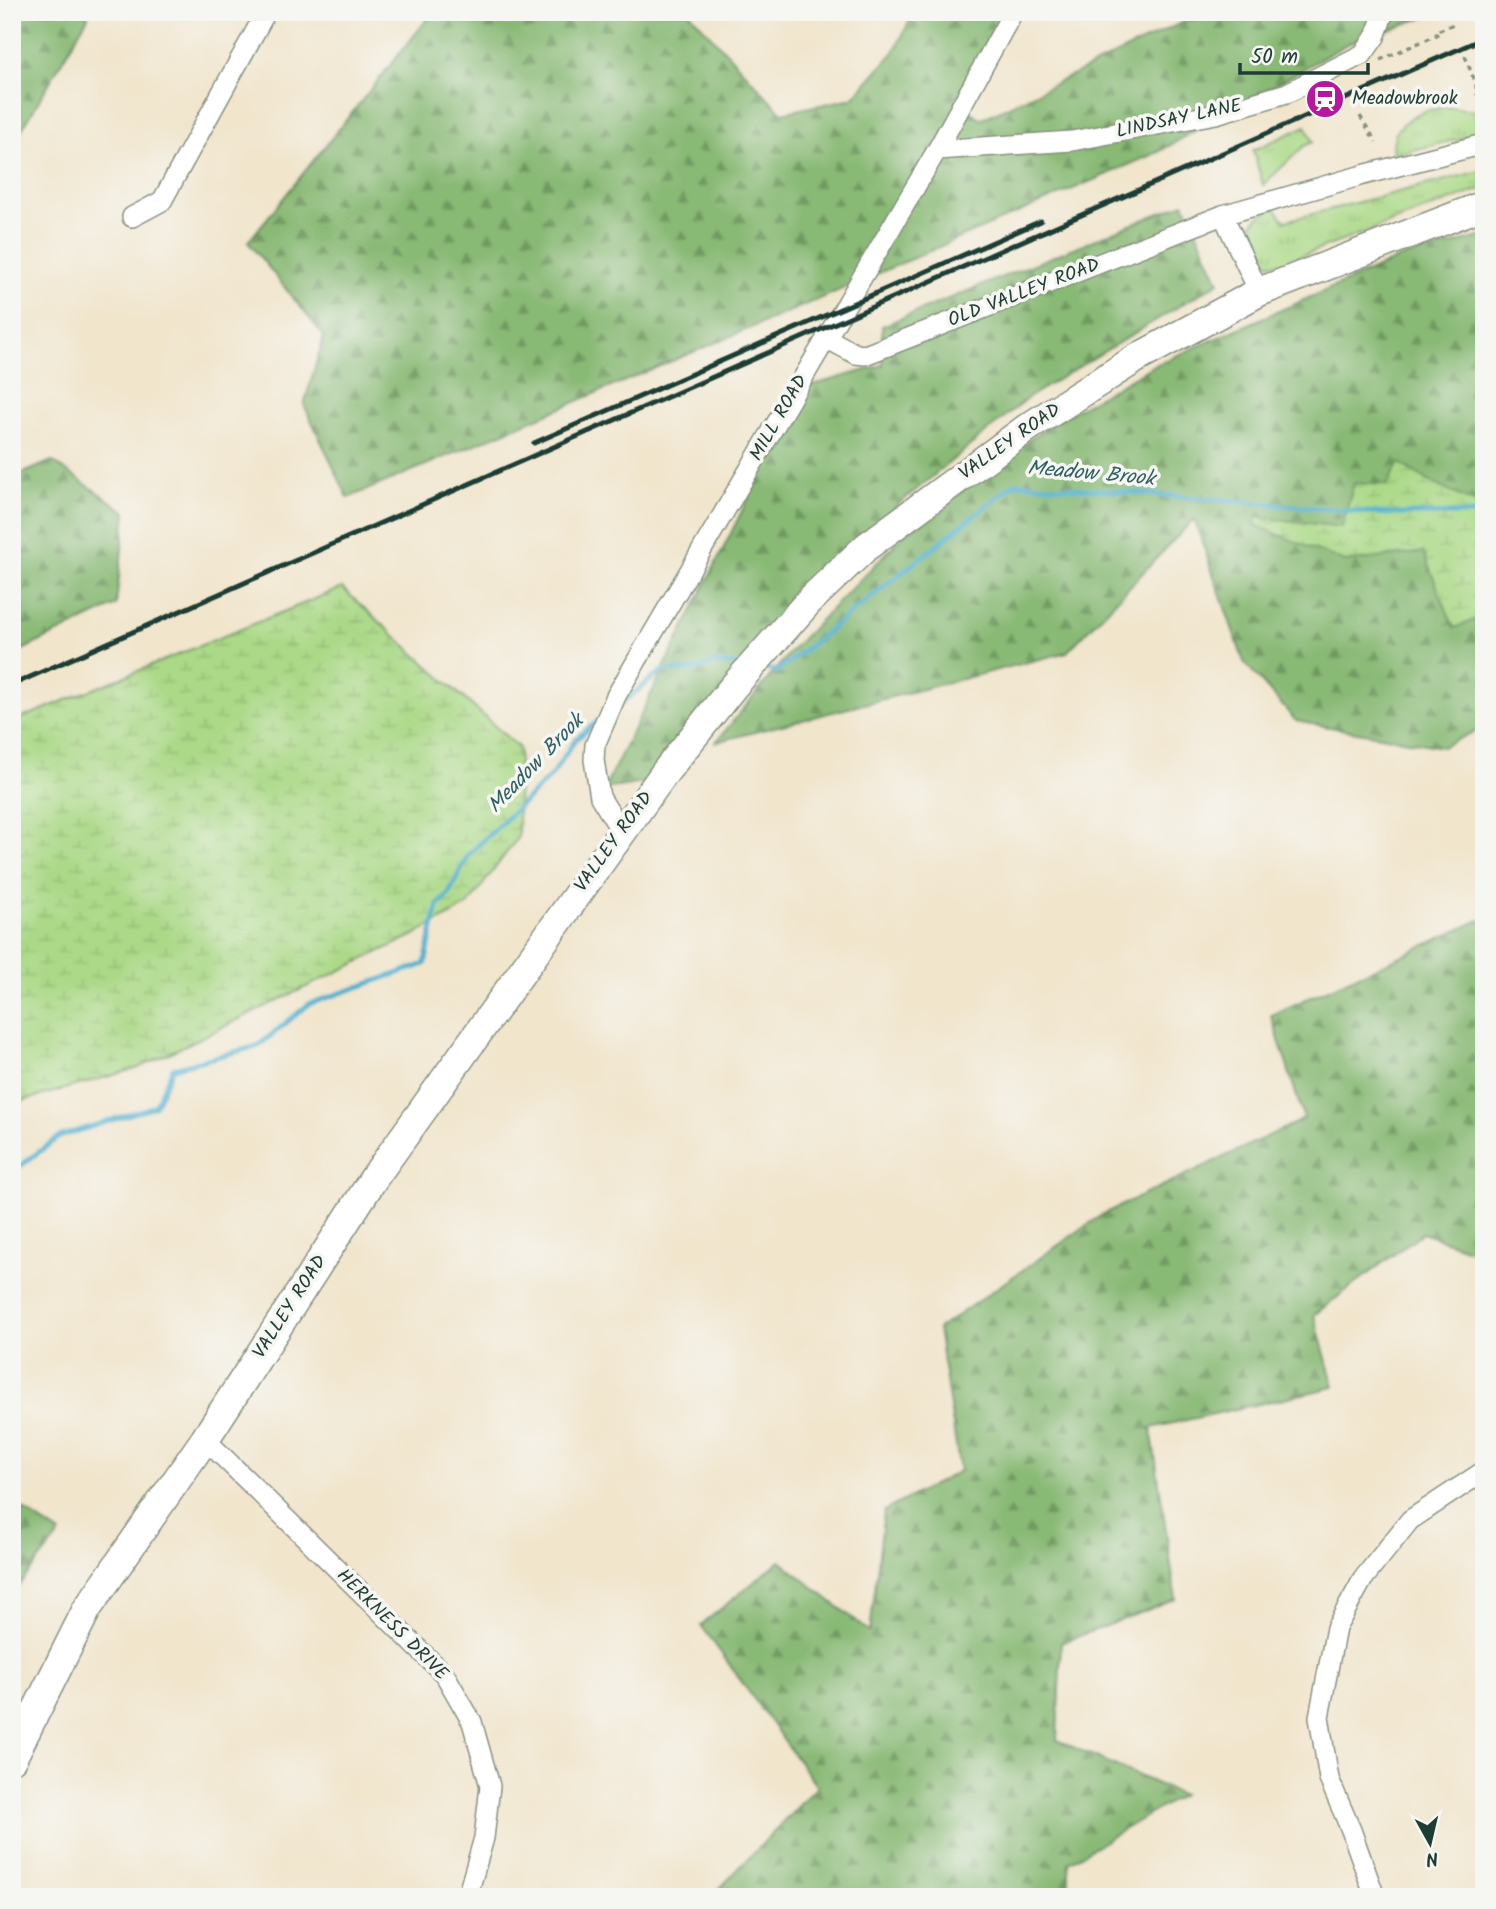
<svg xmlns="http://www.w3.org/2000/svg" width="1496" height="1909" font-family="Kalam,sans-serif">
	<style>
		.grass { fill: url(#grass-tufts); stroke: #658b5e; stroke-width: 2 }
		.forest { fill: url(#forest-firs); stroke: #547b54; stroke-width: 2 }
		.wetland { fill: url(#wetland-marsh); stroke: #658b5e; stroke-width: 2 }
		.lines { fill: none; stroke-linecap: round; stroke-linejoin: round }
		.stream { stroke: #50b0cf; stroke-width: 5 }
		.street-casing { stroke: #889180; stroke-width: 22 }
		.secondary-casing { stroke: #889180; stroke-width: 31 }
		.path { stroke: #889180; stroke-width: 3.5; stroke-dasharray: 5 5; stroke-linecap: butt }
		.street { stroke: #fff; stroke-width: 19 }
		.secondary { stroke: #fff; stroke-width: 28 }
		.rail { stroke: #1f3d34; stroke-width: 5 }
		.labels { text-anchor: middle; dominant-baseline: central; stroke-width: 7; stroke-linejoin: round; paint-order: stroke }
		.poi-label { font-size: 19px; fill: #1f3d34; stroke: #f6f6f2; text-anchor: start }
		.street-label { font-size: 19px; fill: #1f3d34; stroke: #f6f6f2 }
		.water-label { font-size: 21px; font-style: italic; fill: #2e6062; stroke: #f6f6f2 }
	</style>
	<defs>
		<pattern id="grass-tufts" width="24" height="20" patternUnits="userSpaceOnUse" patternTransform="scale(1.75)"><rect width="24" height="20" fill="#abd987"/><path d="M3 7l-1-3M5 7V3M7 7l1-3M15 17l-1-3M17 17v-4M19 17l1-3" fill="none" stroke="#93bb75"/></pattern>
		<pattern id="forest-firs" width="22" height="20" patternUnits="userSpaceOnUse" patternTransform="scale(1.75)"><rect width="22" height="20" fill="#88b974"/><path d="M5 1l3.5 6h-7zM16 11l3.5 6h-7z" fill="#6f9860"/></pattern>
		<pattern id="wetland-marsh" width="20" height="14" patternUnits="userSpaceOnUse" patternTransform="scale(1.75)"><rect width="20" height="14" fill="#abd987"/><path d="M1 5h8M5 5V1M11 12h8M15 12V8" fill="none" stroke="#93bb75"/></pattern>
	</defs>
	<rect width="100%" height="100%" fill="#f6f6f2"/>
	<filter id="ink" filterUnits="userSpaceOnUse"><feTurbulence type="fractalNoise" baseFrequency=".0143" numOctaves="2"/><feDisplacementMap in="SourceGraphic" scale="14" xChannelSelector="R" yChannelSelector="G"/><feConvolveMatrix kernelMatrix="1 2 1 2 8 2 1 2 1" color-interpolation-filters="sRGB"/></filter>
	<filter id="wash" filterUnits="userSpaceOnUse"><feTurbulence type="fractalNoise" baseFrequency=".00686" numOctaves="4" result="noise"/><feDisplacementMap in="SourceGraphic" scale="28" xChannelSelector="R" yChannelSelector="G"/><feGaussianBlur stdDeviation="1.57" result="paint"/><feColorMatrix in="noise" values="0 0 0 0 0 0 0 0 0 0 0 0 0 0 0 0 0 1.4 0 .05"/><feComposite in="paint" operator="in"/></filter>
	<g filter="url(#wash)">
		<rect width="100%" height="100%" fill="#f1e5cc"/>
		<g class="grass">
			<path d="M1451 107 1484 112V133L1396 154 1392 150C1393 145 1394 138 1396 133 1407 114 1431 108 1451 107Z"/>
			<path d="M1306 126 1313 142 1304 146 1263 185 1253 150Z"/>
			<path d="M1484 170V188L1282 263C1277 263 1269 264 1265 262 1259 258 1254 251 1251 245 1243 226 1259 214 1275 208L1285 221Z"/>
		</g>
		<g class="forest">
			<path d="M12 12H85L88 17 12 146Z"/>
			<path d="M433 12H689L782 113 853 98 894 52 914 12H1003L955 102 982 119 1183 22 1223 12H1439L1347 44 1158 152 819 299 348 498 304 405 324 336 248 242Z"/>
			<path d="M1184 203 1219 282 1029 397 849 545 650 782 604 789 803 388 883 365 882 326Z"/>
			<path d="M1484 236V727L1442 747 1296 721 1244 662 1194 519 1067 652 716 742 796 645 906 533 1048 426 1153 366 1400 258Z"/>
			<path d="M52 461 126 512 116 605 12 655V478Z"/>
			<path d="M1480 920 1484 926V1254L1422 1233 1314 1315 1334 1387 1151 1428 1176 1599 1061 1643 1057 1740 1182 1795 1069 1862V1897H726L719 1889 817 1787 701 1625 780 1561 870 1632 884 1511 960 1471 938 1329 1103 1214 1304 1119 1271 1015Z"/>
			<path d="M12 1502 60 1534 12 1594Z"/>
		</g>
		<g class="wetland">
			<path d="M1399 463 1436 485 1480 505 1484 504V609L1479 618 1454 628 1423 552 1345 562 1255 525 1257 517 1342 527 1354 483 1387 485Z"/>
			<path d="M342 588 519 748 518 837 468 905 414 935 138 1068 12 1104V722Z"/>
		</g>
		<g class="lines">
			<g class="stream">
				<path d="M763 669 778 671 1015 483 1390 514H1484"/>
				<path d="M619 705 662 671 695 670 715 663 739 666"/>
				<path d="M12 1172 59 1137 155 1106 173 1068 258 1046 309 1004 425 964 438 905 448 895 469 854 552 775 575 740 597 722"/>
			</g>
		</g>
	</g>
	<g filter="url(#ink)">
		<g class="lines">
			<defs>
				<g id="street">
					<path d="M937 150 1072 141 1216 114 1287 93 1363 54 1375 37 1384 12"/>
					<path d="M1223 215 1259 292"/>
					<path d="M132 217 162 201 266 12"/>
					<path d="M826 338 856 354 865 355 1223 215 1363 175 1484 144"/>
					<path d="M621 831 600 797 594 760 595 745 616 696 937 150 1013 12"/>
					<path d="M205 1439 445 1675 472 1722 490 1786 484 1838 467 1897"/>
					<path d="M1375 1897 1351 1830 1329 1779 1319 1717 1336 1628 1363 1579 1410 1520 1484 1471"/>
				</g>
				<path id="secondary" d="M12 1759 87 1609 205 1439 374 1178 666 771 733 687 811 599 866 547 1027 428 1137 358 1259 292 1484 205"/>
			</defs>
			<use href="#street" class="street-casing"/>
			<use href="#secondary" class="secondary-casing"/>
			<g class="path">
				<path d="M1465 56 1476 85 1477 95"/>
				<path d="M1380 60 1437 35 1435 32 1451 25 1452 27"/>
				<path d="M1360 116 1376 142"/>
				<path d="M12 1396 15 1401"/>
			</g>
			<use href="#street" class="street"/>
			<use href="#secondary" class="secondary"/>
			<g class="rail">
				<path d="M534 443 1041 221"/>
				<path d="M12 685 1484 38"/>
			</g>
		</g>
	</g>
	<defs>
		<symbol id="station-disc" viewBox="-11 -11 22 22"><circle r="9.5" fill="#b5179e" stroke="#f6f6f2"/><path d="M-3-6H3Q5-6 5-4V2Q5 4 3 4L4.5 6H3L1.5 4h-3L-3 6H-4.5L-3 4Q-5 4-5 2V-4Q-5-6-3-6ZM-3.5-4v3h7v-3ZM-3.5 1v1.5H-2V1ZM2 1v1.5H3.5V1Z" fill="#fff"/></symbol>
	</defs>
	<g fill-rule="evenodd">
		<use href="#station-disc" x="1303" y="77" width="44" height="44"/>
	</g>
	<g class="labels">
		<g class="poi-label">
			<text x="1352" y="99">Meadowbrook</text>
		</g>
		<g class="street-label">
			<text transform="translate(1179 119) rotate(-12)">LINDSAY LANE</text>
			<text transform="translate(1024 293) rotate(-21)">OLD VALLEY ROAD</text>
			<text transform="translate(779 418) rotate(-60)">MILL ROAD</text>
			<text transform="translate(1010 442) rotate(-35)">VALLEY ROAD</text>
			<text transform="translate(614 842) rotate(-54)">VALLEY ROAD</text>
			<text transform="translate(290 1307) rotate(-57)">VALLEY ROAD</text>
			<text transform="translate(392 1625) rotate(45)">HERKNESS DRIVE</text>
		</g>
		<g class="water-label">
			<text transform="translate(1091 474) rotate(5)">Meadow Brook</text>
			<text transform="translate(536 764) rotate(-46)">Meadow Brook</text>
		</g>
	</g>
	<rect width="1496" height="1909" fill="none" stroke="#f6f6f2" stroke-width="42"/>
	<g transform="translate(1430 1843) rotate(172)" stroke="#f6f6f2" stroke-width="5" paint-order="stroke">
	<path d="M0-5L12 26L0 18L-12 26Z" fill="#1f3d34"/>
	<text y="-10" font-size="19" font-weight="bold" text-anchor="middle" fill="#1f3d34">N</text>
	</g>
	<path d="M1240 63v10h128v-10" fill="none" stroke="#1f3d34" stroke-width="3.5"/>
	<text x="1251" y="63" font-size="21" fill="#1f3d34" stroke="#f6f6f2" stroke-width="5" paint-order="stroke">50 m</text>
</svg>
